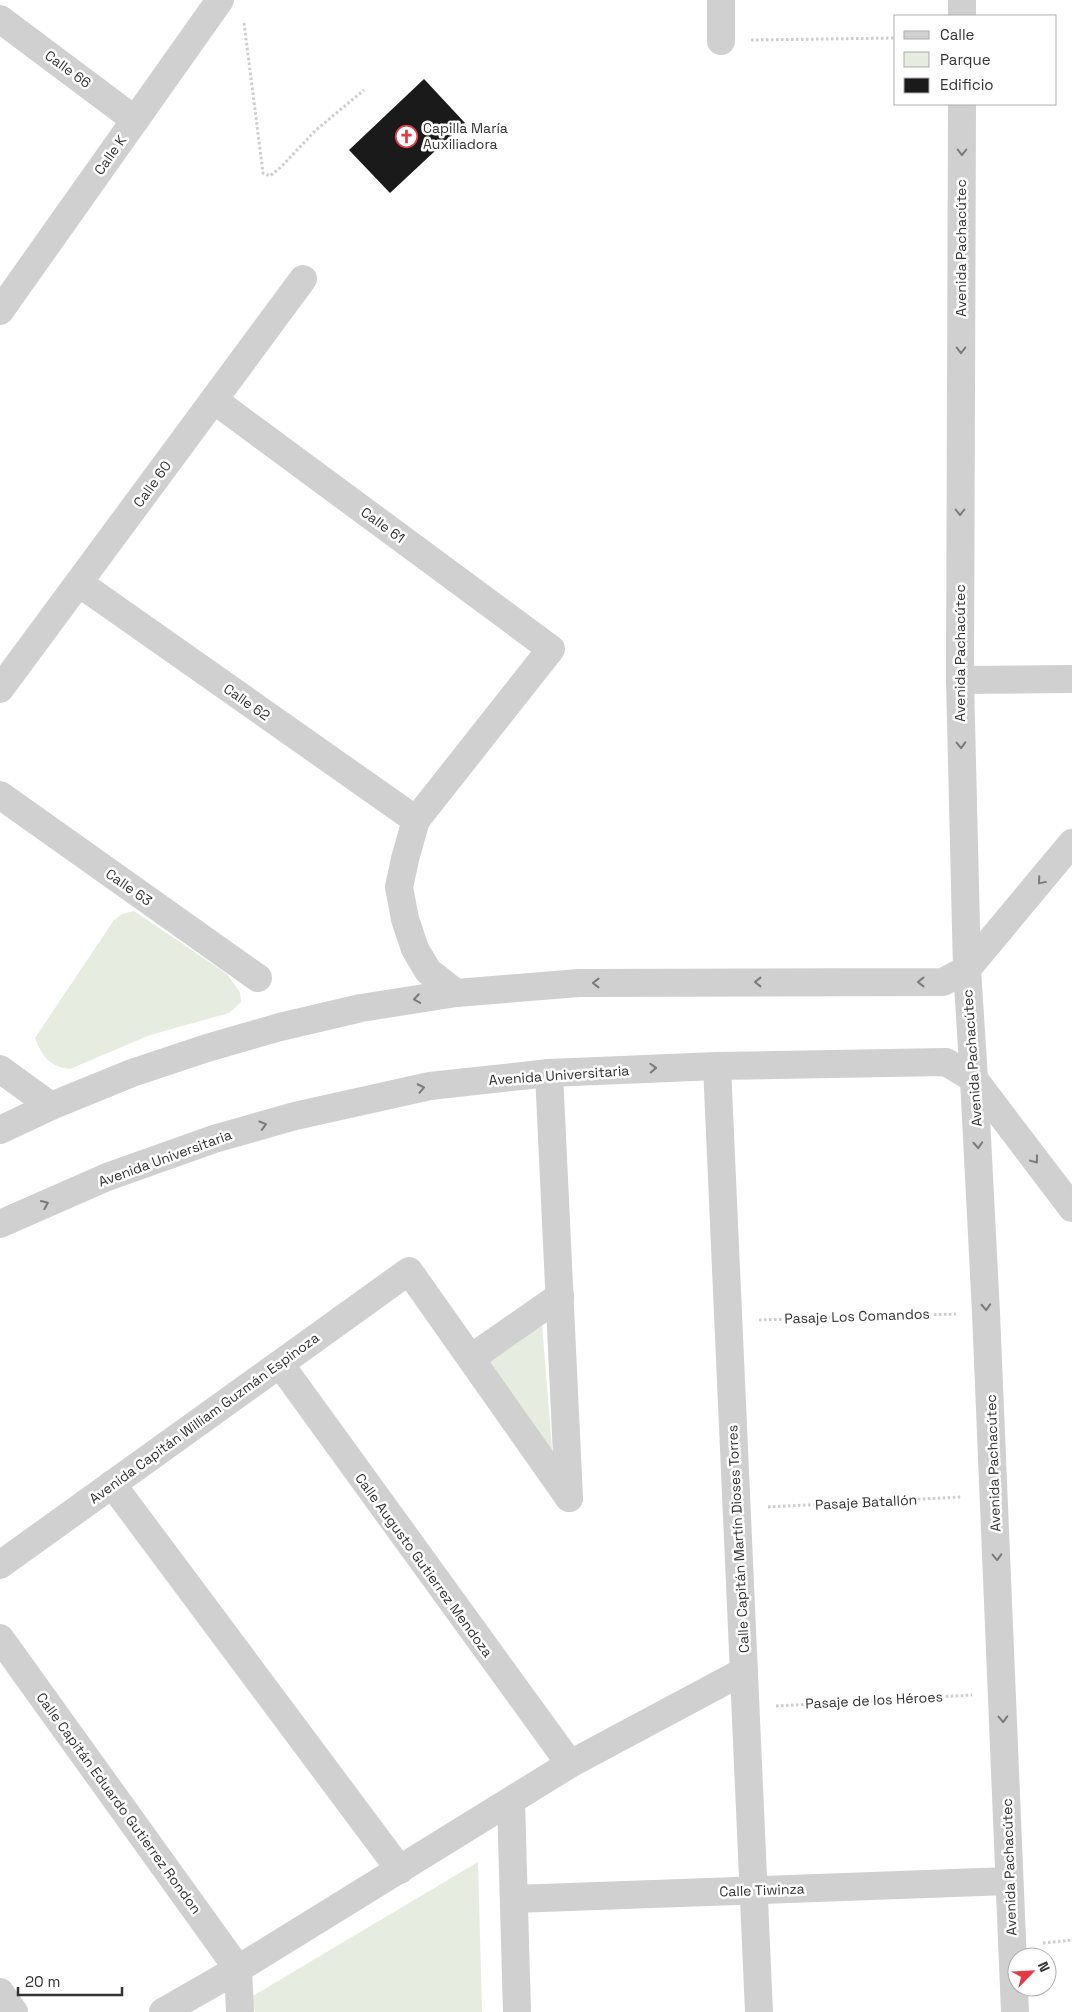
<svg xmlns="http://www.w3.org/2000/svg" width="1072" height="2012" font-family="'Space Grotesk',sans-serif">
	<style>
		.green { fill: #e6ecdf }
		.building { fill: #1a1a1a }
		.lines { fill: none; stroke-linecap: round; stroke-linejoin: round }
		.path { stroke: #cdcdcd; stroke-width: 3; stroke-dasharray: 2.5 2.5; stroke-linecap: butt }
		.minor { stroke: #d0d0d0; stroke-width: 28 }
		.oneway { stroke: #7a7a7a }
		.labels { text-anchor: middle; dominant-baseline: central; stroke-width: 5; stroke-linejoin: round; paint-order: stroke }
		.street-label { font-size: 14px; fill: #333; stroke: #fff }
		.poi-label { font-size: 14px; fill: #333; stroke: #fff; text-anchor: start }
	</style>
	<rect width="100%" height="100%" fill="#fff"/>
	<g class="green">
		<path d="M134 911 227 974 240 992 241 1002 229 1013 150 1035 70 1069C50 1067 42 1056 35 1038L114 920 122 914Z"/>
		<path d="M542 1324 553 1460 486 1362Z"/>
		<path d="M478 1862 482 2012H255L251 1997Z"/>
	</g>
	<path class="building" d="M424 79 465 123 390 193 349 150Z"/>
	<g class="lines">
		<g class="path">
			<path d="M244 23 263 173 270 176 281 167 316 130 364 90"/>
			<path d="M751 40 896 38"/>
			<path d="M759 1320 956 1314"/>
			<path d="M768 1507 961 1497"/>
			<path d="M776 1706 972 1695"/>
			<path d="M1043 1943 1072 1940"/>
		</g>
		<g class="minor">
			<path d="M962 16V0"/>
			<path d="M0 19 135 120"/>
			<path d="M721 41V0"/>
			<path d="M962 104 960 680 967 969 974 1079 986 1313 1015 2012"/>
			<path d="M0 311 220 0"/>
			<path d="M214 400 551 649 416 820 405 859 399 887 405 919 415 949 428 971 456 993"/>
			<path d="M79 583 416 820"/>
			<path d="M960 680 1072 679"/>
			<path d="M0 689 303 279"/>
			<path d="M0 795 258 978"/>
			<path d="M717 1066 759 2012"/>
			<path d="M0 1069 51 1106"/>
			<path d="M549 1073 569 1498"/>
			<path d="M0 1130 51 1106 132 1073 207 1048 280 1027 361 1008 456 993 579 983 943 982 967 969 1072 843"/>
			<path d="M0 1224 107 1177 214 1139 295 1116 430 1086 549 1073 717 1066 946 1062 974 1079 1072 1208"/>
			<path d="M471 1358 560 1296"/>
			<path d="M280 1364 570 1764"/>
			<path d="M112 1484 400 1870"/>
			<path d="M0 1565 409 1271 569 1498"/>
			<path d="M0 1638 238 1969 240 2012"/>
			<path d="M511 1801 517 2012"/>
			<path d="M514 1899 1009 1881"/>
			<path d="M0 1992 14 2012"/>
			<path d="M163 2012 238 1969 570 1764 744 1671"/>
		</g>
	</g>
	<defs><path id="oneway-chevron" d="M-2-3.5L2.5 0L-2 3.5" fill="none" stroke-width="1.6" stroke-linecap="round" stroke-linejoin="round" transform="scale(1.25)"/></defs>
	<g class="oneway">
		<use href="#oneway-chevron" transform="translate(962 152) rotate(90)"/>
		<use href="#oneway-chevron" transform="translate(961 350) rotate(90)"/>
		<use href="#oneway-chevron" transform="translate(960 512) rotate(90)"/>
		<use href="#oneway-chevron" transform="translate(961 745) rotate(89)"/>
		<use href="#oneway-chevron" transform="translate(1041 881) rotate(130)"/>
		<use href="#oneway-chevron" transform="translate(758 982) rotate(180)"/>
		<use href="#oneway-chevron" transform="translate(921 982) rotate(180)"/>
		<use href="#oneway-chevron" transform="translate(596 983) rotate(180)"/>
		<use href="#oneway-chevron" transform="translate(417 999) rotate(171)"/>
		<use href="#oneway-chevron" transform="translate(653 1068) rotate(-2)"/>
		<use href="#oneway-chevron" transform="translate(421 1088) rotate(-12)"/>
		<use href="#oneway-chevron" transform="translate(263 1125) rotate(-16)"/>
		<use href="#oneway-chevron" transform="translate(978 1145) rotate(87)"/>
		<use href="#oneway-chevron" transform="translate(1035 1160) rotate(53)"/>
		<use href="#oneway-chevron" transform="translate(45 1204) rotate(-23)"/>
		<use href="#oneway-chevron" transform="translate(986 1307) rotate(87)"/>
		<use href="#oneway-chevron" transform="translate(997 1557) rotate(88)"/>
		<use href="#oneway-chevron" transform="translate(1003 1719) rotate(88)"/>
	</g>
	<defs>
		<symbol id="church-ring" viewBox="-11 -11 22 22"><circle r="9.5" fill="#fff" stroke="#e63946" stroke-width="1.5"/><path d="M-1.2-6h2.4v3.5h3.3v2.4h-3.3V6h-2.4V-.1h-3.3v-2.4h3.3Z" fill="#e63946"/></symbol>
	</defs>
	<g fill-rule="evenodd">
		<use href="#church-ring" x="394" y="124" width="25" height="25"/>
	</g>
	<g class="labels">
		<g class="street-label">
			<text transform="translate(68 69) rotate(36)">Calle 66</text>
			<text transform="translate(110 155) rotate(-55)">Calle K</text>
			<text transform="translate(961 248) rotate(-90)">Avenida Pachacútec</text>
			<text transform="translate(152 484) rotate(-54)">Calle 60</text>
			<text transform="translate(383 525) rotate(36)">Calle 61</text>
			<text transform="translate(960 653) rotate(-90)">Avenida Pachacútec</text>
			<text transform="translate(247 702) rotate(35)">Calle 62</text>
			<text transform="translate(129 887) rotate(35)">Calle 63</text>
			<text transform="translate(972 1058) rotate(-94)">Avenida Pachacútec</text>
			<text transform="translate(559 1075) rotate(-4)">Avenida Universitaria</text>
			<text transform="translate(165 1158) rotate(-20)">Avenida Universitaria</text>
			<text transform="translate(857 1316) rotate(-2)">Pasaje Los Comandos</text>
			<text transform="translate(204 1418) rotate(-36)">Avenida Capitán William Guzmán Espinoza</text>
			<text transform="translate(993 1463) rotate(-92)">Avenida Pachacútec</text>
			<text transform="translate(866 1502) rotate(-3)">Pasaje Batallón</text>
			<text transform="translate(738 1539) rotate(-93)">Calle Capitán Martín Dioses Torres</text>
			<text transform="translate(424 1565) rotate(54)">Calle Augusto Gutierrez Mendoza</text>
			<text transform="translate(874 1700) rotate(-3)">Pasaje de los Héroes</text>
			<text transform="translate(119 1803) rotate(54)">Calle Capitán Eduardo Gutierrez Rondon</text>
			<text transform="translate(1009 1867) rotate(-92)">Avenida Pachacútec</text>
			<text transform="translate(762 1890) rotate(-2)">Calle Tiwinza</text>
		</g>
		<g class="poi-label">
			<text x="423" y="128">Capilla María<tspan x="423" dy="16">Auxiliadora</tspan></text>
		</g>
	</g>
	<rect x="894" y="15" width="162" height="90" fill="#ffffff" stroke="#adadad"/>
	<rect x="904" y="31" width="25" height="8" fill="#d0d0d0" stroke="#adadad"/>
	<text x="940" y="40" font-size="15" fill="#333333">Calle</text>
	<rect x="904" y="52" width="25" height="15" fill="#e6ecdf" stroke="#adadad"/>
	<text x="940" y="65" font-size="15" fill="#333333">Parque</text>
	<rect x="904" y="78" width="25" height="15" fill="#1a1a1a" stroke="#adadad"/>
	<text x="940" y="90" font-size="15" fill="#333333">Edificio</text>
	<g transform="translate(1032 1972) rotate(66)"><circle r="24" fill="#ffffff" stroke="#adadad"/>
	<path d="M0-4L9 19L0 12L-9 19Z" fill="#e63946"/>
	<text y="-8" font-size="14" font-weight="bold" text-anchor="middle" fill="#333333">N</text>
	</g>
	<path d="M18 1987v8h104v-8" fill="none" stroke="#333333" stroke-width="2.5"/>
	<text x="25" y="1987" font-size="15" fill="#333333" stroke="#ffffff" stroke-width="4" paint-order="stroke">20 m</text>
</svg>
